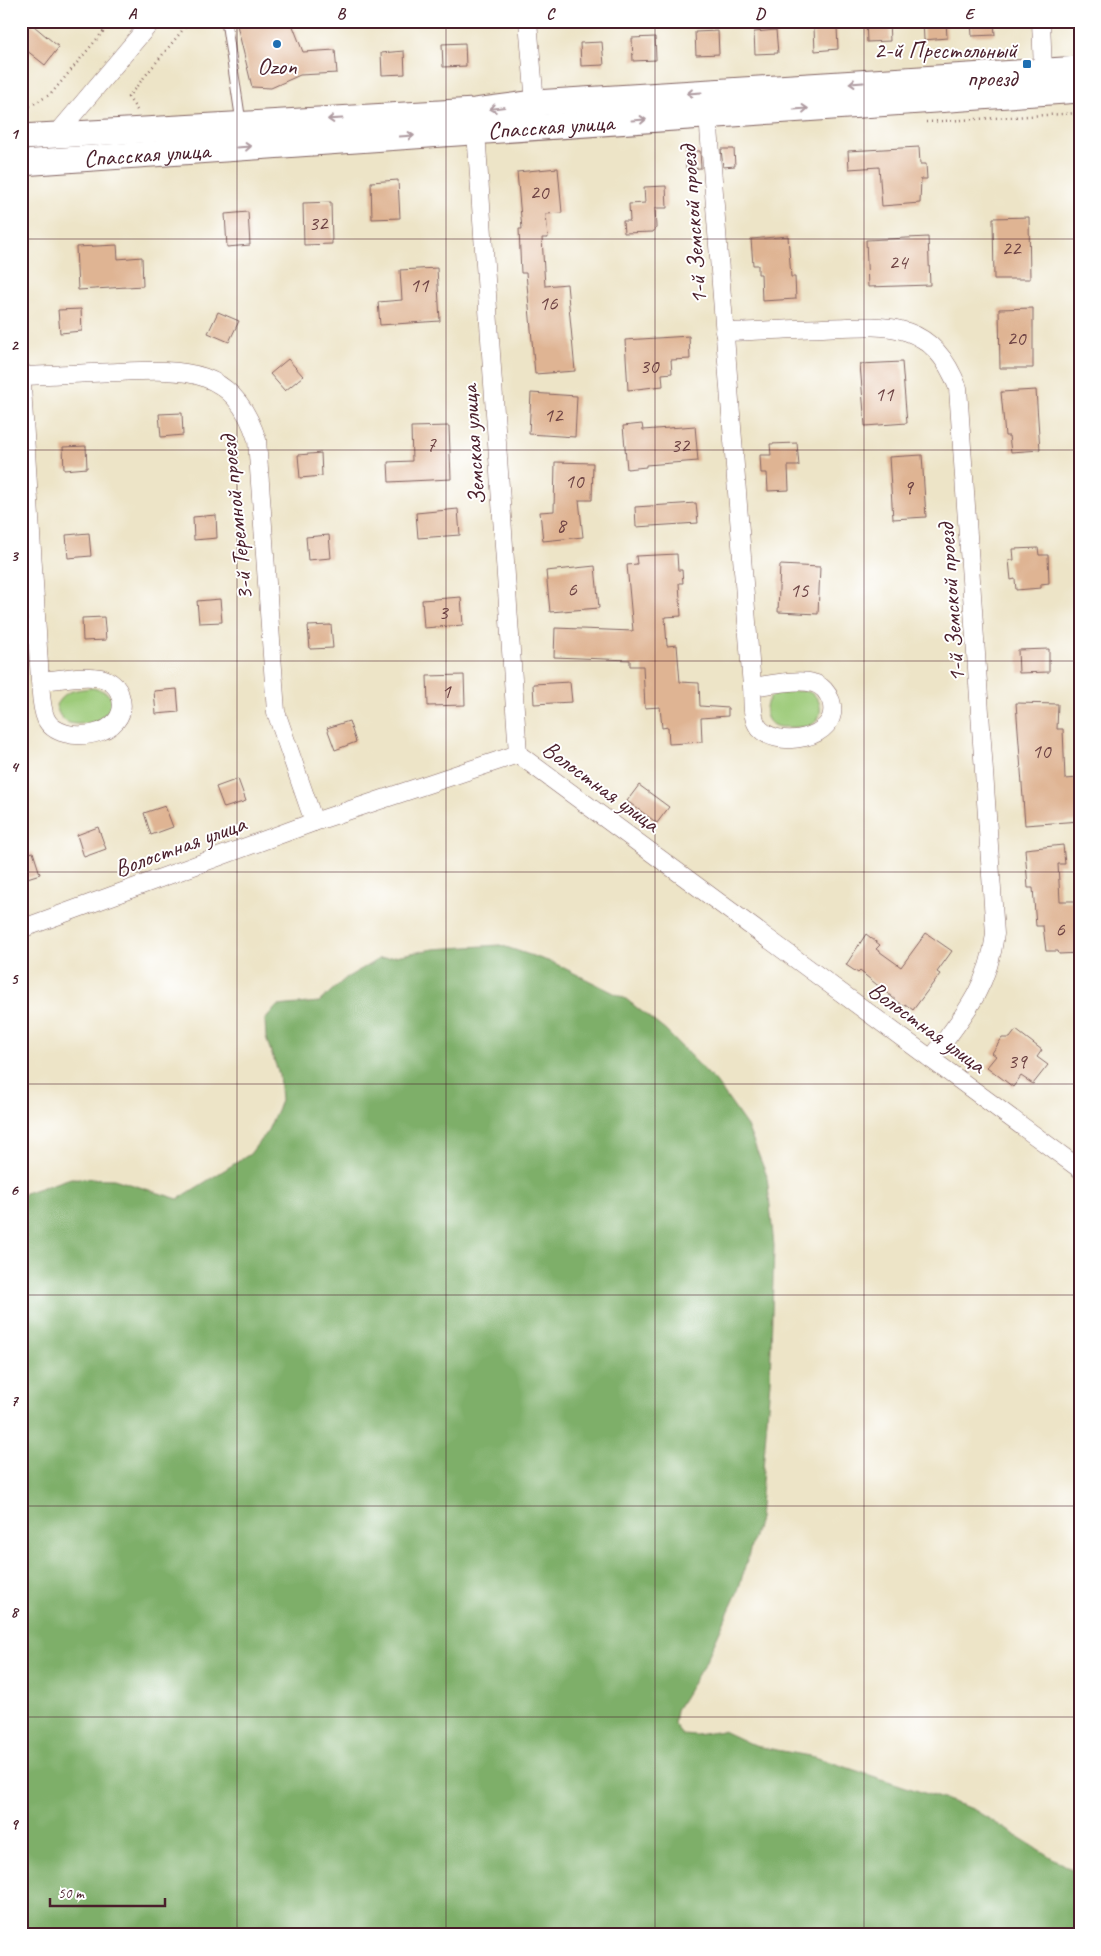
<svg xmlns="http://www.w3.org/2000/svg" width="1101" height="1956" font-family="Caveat,sans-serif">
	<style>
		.green { fill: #9dcb79; stroke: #747552 }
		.forest { fill: #7eaf69; stroke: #64674a }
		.building { fill: #dfb493 }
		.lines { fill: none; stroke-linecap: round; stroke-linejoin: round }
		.lane-casing { stroke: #836462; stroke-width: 11 }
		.street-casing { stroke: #836462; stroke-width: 19 }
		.secondary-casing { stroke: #836462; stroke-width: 27 }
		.path { stroke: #836462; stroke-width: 2.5; stroke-dasharray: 1 4; stroke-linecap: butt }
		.lane { stroke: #fff; stroke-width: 9 }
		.street { stroke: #fff; stroke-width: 18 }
		.secondary { stroke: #fff; stroke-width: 25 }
		.oneway { stroke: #ae9aa0 }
		.grid { fill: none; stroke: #4a1f2b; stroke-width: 1; stroke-opacity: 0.55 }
		.poi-dot { fill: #1f6fb2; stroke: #fff; stroke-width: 2 }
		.labels { text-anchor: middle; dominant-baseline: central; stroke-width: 4; stroke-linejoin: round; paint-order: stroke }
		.number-label { font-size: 21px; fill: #6f4445 }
		.poi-label { font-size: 24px; fill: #4a1f2b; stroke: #fff; text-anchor: end }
		.street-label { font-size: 24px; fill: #4a1f2b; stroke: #fff }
		.neatline { fill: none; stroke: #4a1f2b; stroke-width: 2 }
		.grid-label { font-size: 16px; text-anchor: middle; font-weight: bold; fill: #4a1f2b }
	</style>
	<rect width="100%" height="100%" fill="#fff"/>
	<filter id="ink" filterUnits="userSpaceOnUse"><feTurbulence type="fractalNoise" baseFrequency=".02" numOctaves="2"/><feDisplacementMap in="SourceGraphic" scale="10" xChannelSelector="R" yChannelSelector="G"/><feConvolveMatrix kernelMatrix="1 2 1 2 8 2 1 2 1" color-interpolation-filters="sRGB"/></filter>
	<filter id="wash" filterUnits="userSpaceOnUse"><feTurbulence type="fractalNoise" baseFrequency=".0096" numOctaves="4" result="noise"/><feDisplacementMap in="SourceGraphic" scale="20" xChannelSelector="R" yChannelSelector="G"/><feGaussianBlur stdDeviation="1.12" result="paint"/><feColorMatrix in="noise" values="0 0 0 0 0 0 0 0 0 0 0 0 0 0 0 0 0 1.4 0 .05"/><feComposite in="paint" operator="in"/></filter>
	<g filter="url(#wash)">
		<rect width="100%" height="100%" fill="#ede4c7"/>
		<g class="green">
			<path d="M91 688C113 690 120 705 104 721 82 723 62 732 56 705 65 690 75 690 91 688Z"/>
			<path d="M800 691C803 691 808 691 811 693 823 699 824 719 811 725 804 728 788 727 780 727 762 725 761 700 777 693 783 691 793 691 800 691Z"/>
		</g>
		<path class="forest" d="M500 945 554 963 626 999 666 1031 716 1082 747 1126 767 1176 774 1246 770 1381 759 1519 738 1591 705 1663 676 1710 674 1724 682 1734 696 1735 723 1731 755 1746 815 1757 973 1809 1080 1875V1923L1070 1935H21V1197L25 1193 71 1178 114 1179 178 1199 250 1154 268 1130 281 1101 279 1074 266 1038 265 1020 277 1006 319 1002 346 978 379 959 433 949Z"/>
		<g id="blocks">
			<g class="building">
				<path d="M21 21H28L59 47 45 65 21 46Z"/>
				<path d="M236 21H291L303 52 335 50 337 73 300 75 271 88 252 87Z"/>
				<path d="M866 21H889L890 41 867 42Z"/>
				<path d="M923 21H946L947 38 924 40Z"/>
				<path d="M971 21H994L995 35 972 36Z"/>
				<path d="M837 27 838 49 815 51 814 28Z"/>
				<path d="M776 30 778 53 755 54 754 32Z"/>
				<path d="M718 31 719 54 696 55 695 32Z"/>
				<path d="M655 37 656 60 633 61 632 38Z"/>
				<path d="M602 42 604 65 581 66 580 43Z"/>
				<path d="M465 43 466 66 443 67 442 44Z"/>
				<path d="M404 51 405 74 382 75 381 53Z"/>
				<path d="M919 147 920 164H926L927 179H921L920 203 882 206 879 167 849 169 848 151Z"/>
				<path d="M721 149H734L735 166 723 167Z"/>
				<path d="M685 151H700L701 168 686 169Z"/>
				<path d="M558 168 562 213 546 214 548 238H542L545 286 567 284 575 371 535 374 526 273H521L519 229H522L517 172Z"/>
				<path d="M398 180 400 218 372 219 371 182Z"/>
				<path d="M666 186 667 208H655L656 228 653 232 624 233 623 221H630L629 204 645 203 644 187Z"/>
				<path d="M331 202 332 244 304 245 303 203Z"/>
				<path d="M248 212 250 245 227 247 225 214Z"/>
				<path d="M1029 217 1030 279H994L993 218Z"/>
				<path d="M788 236 791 277H795L796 299 762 301 761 274H758V265H753L751 239Z"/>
				<path d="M928 237 930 285 868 287 866 240Z"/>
				<path d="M117 245 118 259 142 257 143 286 78 290 76 247Z"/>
				<path d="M437 268 440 321 380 325 378 302 402 300 400 270Z"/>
				<path d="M1033 308V368H1000L999 309Z"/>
				<path d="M81 309 82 331 60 333 58 310Z"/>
				<path d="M218 312 239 321 229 342 208 333Z"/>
				<path d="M689 336 690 359 671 360 672 373 662 374 663 386 628 390 625 340Z"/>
				<path d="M288 359 303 376 285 391 270 374Z"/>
				<path d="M902 362 907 423 865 426 860 364Z"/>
				<path d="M1036 390 1040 450 1011 452 1009 436H1005L1001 392Z"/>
				<path d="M531 393 577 396 575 437 529 434Z"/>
				<path d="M182 413 183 435 161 437 159 414Z"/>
				<path d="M642 424 643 430 695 426 698 461 646 465V467L627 469 623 426Z"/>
				<path d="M449 426 451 479 389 482 388 462 412 461 411 427Z"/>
				<path d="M797 443 799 466H788L789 490 768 491 767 473H761L760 455H771L770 444Z"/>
				<path d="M86 446 87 468 64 470 63 447Z"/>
				<path d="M321 453 322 476 300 478 298 455Z"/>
				<path d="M922 455 926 517 893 519 889 457Z"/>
				<path d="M555 462 593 463 592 500H579L583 537 543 541 540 512 554 511Z"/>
				<path d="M696 503 698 523 636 527 635 507Z"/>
				<path d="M458 509 460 535 418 538 416 513Z"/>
				<path d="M216 515 217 538 194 540 193 517Z"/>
				<path d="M89 533 91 556 68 558 66 535Z"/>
				<path d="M329 535 331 558 308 560 306 537Z"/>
				<path d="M1038 548 1039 555H1048L1049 583 1041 584V588L1016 590 1015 579 1011 580 1009 560H1014L1013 549Z"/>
				<path d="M677 554 678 570H682L683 583H679L681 616 665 617 667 646 677 645 680 682 699 683 700 706 728 708V716L701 718 702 742 669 744 668 727 662 728 660 707 645 708 643 666H630V660L554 657 555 628 633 631 627 565 637 564 636 556Z"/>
				<path d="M780 565 820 567 818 614 778 612Z"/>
				<path d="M595 566 599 608 550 612 546 571Z"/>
				<path d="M461 597 463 625 424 628 422 600Z"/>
				<path d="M220 599 222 622 199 623 197 601Z"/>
				<path d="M104 617 106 640 83 641 82 618Z"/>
				<path d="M331 625 333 648 310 649 308 626Z"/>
				<path d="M1049 649V672L1019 673 1018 650Z"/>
				<path d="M464 675 465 705 428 706 427 676Z"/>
				<path d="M570 682 572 702 534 704 533 684Z"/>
				<path d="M177 689 179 712 156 714 154 691Z"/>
				<path d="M1016 703 1058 704 1057 729H1063L1065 779 1080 778V821L1025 825Z"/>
				<path d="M349 721 356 742 335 750 327 728Z"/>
				<path d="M238 779 246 801 224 808 216 787Z"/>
				<path d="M639 785 669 807 657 823 627 801Z"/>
				<path d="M165 806 173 827 151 835 144 813Z"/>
				<path d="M98 827 106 849 84 857 77 835Z"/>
				<path d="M1063 845 1065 864H1058L1060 901H1075L1077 931H1080V953L1059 954 1058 951H1046L1043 926H1036L1033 888H1028L1025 849Z"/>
				<path d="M33 852 40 874 21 880V856Z"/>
				<path d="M926 933 952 951 937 972 940 974 913 1010 905 1004 903 1006 860 971 858 973 846 965 866 934 880 945 876 949 901 967Z"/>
				<path d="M1016 1030 1042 1050 1037 1057 1048 1065 1033 1084 1021 1076 1013 1087 987 1067 996 1056 992 1053 1002 1038H1010Z"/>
			</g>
		</g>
	</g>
	<g filter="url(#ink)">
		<use href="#blocks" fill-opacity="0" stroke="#836462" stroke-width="1"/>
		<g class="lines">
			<defs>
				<path id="lane" d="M226 21 241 122"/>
				<g id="street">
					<path d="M528 21 535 103"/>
					<path d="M1041 21 1043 71"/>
					<path d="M708 115 752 687C768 685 798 678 813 683 822 685 828 693 831 701 843 740 772 751 757 725 751 714 753 698 752 687"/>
					<path d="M476 131 518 754"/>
					<path d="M56 135 152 21"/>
					<path d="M724 332C757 331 790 329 823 328 886 325 932 319 958 388L995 934C989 987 962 1018 931 1059"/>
					<path d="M21 370 40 681C41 693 41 708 46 719 60 748 134 737 120 695 118 687 110 680 101 678 82 674 59 680 40 681"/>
					<path d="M22 376C54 375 86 373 118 372 183 369 234 366 257 440L276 712 314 822"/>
					<path d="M518 754 1080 1169"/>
					<path d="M21 929 314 822 518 754"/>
				</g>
				<g id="secondary">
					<path d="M21 137 475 111 535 103 1080 69"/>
					<path id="s1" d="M21 163 1080 90"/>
				</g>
			</defs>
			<use href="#lane" class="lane-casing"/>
			<use href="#street" class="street-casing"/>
			<use href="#secondary" class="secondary-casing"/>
			<g class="path">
				<path d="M137 110 128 97 190 21"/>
				<path d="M21 111 51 94 112 21"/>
				<path d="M926 122 1080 113"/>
			</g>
			<use href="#lane" class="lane"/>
			<use href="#street" class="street"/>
			<use href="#secondary" class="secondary"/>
		</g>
		<defs><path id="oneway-shaft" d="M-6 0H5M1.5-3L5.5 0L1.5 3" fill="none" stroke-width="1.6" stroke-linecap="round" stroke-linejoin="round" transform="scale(1.25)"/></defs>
		<g class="oneway">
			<use href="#oneway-shaft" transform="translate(856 83) rotate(176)"/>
			<use href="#oneway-shaft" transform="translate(694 93) rotate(176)"/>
			<use href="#oneway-shaft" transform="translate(497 108) rotate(172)"/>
			<use href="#oneway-shaft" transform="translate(801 109) rotate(-4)"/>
			<use href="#oneway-shaft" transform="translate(335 119) rotate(177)"/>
			<use href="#oneway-shaft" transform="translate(639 120) rotate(-4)"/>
			<use href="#oneway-shaft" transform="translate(407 136) rotate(-4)"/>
			<use href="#oneway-shaft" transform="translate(244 147) rotate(-4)"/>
		</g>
	</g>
	<path class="grid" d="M237 21V1935M446 21V1935M655 21V1935M864 21V1935M21 239H1080M21 450H1080M21 661H1080M21 872H1080M21 1084H1080M21 1295H1080M21 1506H1080M21 1717H1080"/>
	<g class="poi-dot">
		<circle cx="277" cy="44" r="5"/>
		<rect x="1022" y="59" width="10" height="10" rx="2.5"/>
	</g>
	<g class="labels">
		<g class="number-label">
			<text x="539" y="192">20</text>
			<text x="318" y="223">32</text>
			<text x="1011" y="248">22</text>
			<text x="898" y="262">24</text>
			<text x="419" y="285">11</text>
			<text x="548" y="303">16</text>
			<text x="1016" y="338">20</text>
			<text x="649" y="366">30</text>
			<text x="884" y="394">11</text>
			<text x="553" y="415">12</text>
			<text x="431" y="444">7</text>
			<text x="680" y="445">32</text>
			<text x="574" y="481">10</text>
			<text x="908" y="487">9</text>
			<text x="561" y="525">8</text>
			<text x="572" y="589">6</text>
			<text x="799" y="590">15</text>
			<text x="443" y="612">3</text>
			<text x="446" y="691">1</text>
			<text x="1041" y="751">10</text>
			<text x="1060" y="929">6</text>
			<text x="1017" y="1061">39</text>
		</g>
		<g class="poi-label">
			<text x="1017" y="50">2-й Престольный<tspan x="1017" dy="28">проезд</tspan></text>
			<text x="277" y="66" text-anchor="middle">Ozon</text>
		</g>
		<g class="street-label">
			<text stroke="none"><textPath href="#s1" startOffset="531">Спасская улица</textPath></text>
			<text stroke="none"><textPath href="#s1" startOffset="126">Спасская улица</textPath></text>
			<text transform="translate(693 225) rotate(-94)">1-й Земской проезд</text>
			<text transform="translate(473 445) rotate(-94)">Земская улица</text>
			<text transform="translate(236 518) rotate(-96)">3-й Теремной проезд</text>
			<text transform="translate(951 603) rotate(-94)">1-й Земской проезд</text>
			<text transform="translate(601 786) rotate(36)">Волостная улица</text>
			<text transform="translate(180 846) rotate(-20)">Волостная улица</text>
			<text transform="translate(927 1027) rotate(36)">Волостная улица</text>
		</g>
	</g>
	<rect width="1101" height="1956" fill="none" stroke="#fff" stroke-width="55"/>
	<path d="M50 1898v8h115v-8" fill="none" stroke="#4a1f2b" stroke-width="2.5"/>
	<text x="58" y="1898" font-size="15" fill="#4a1f2b" stroke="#ffffff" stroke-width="4" paint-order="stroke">50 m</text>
	<rect x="28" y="28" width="1046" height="1900" class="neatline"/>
	<g class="grid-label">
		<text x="132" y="19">A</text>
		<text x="341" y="19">B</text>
		<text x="550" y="19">C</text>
		<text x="760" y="19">D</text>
		<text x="969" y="19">E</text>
		<text x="14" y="139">1</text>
		<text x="14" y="350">2</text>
		<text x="14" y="561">3</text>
		<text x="14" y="772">4</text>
		<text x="14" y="984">5</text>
		<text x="14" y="1195">6</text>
		<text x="14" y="1406">7</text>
		<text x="14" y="1617">8</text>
		<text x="14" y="1829">9</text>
	</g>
</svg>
